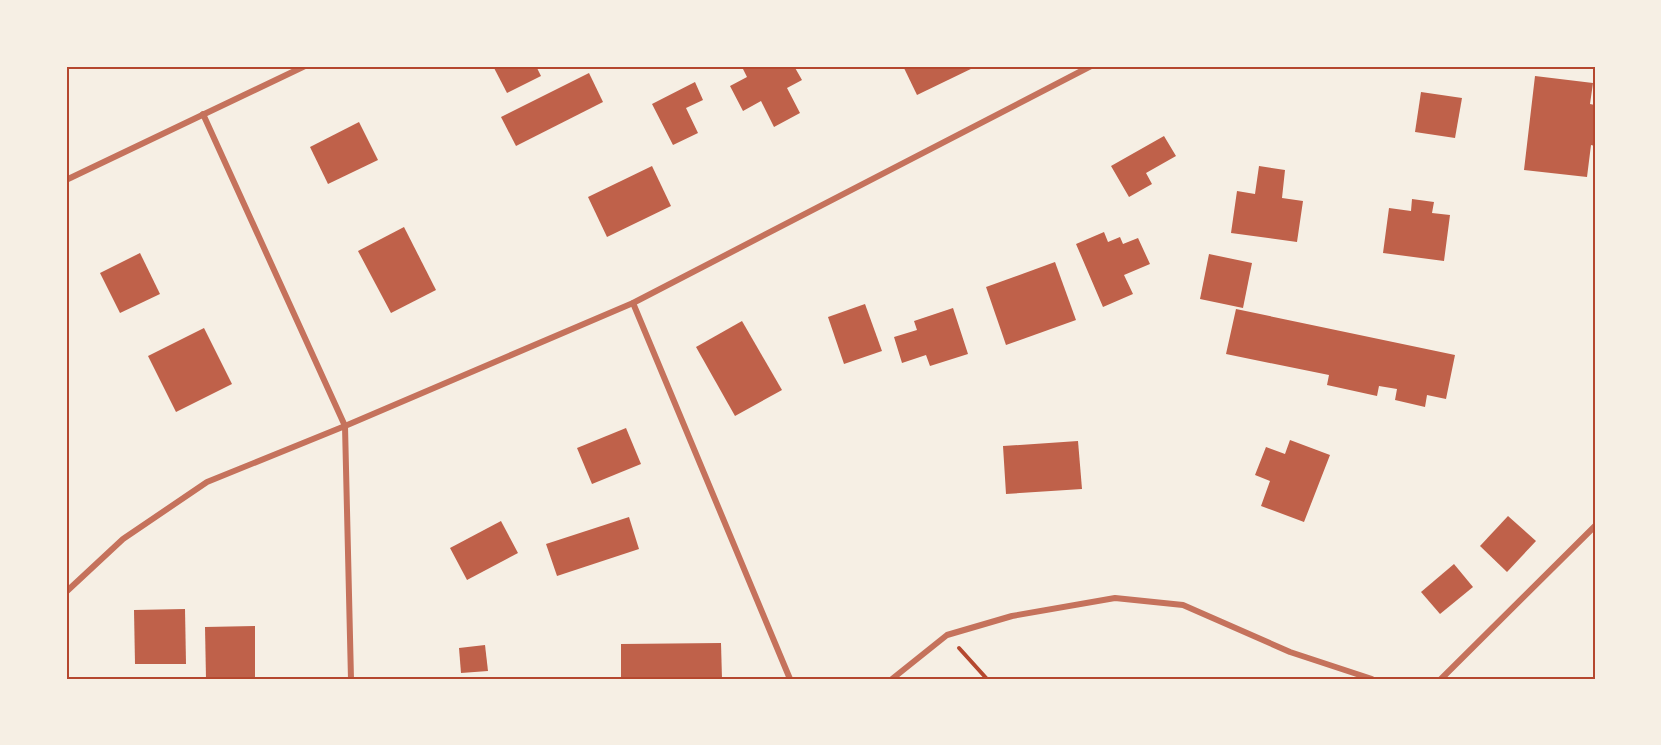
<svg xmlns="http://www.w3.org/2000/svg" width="1661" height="745" font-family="'IBM Plex Serif',serif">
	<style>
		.building { fill: #bf614a }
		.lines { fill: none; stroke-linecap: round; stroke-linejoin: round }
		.path { stroke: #b5482f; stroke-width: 4 }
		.minor { stroke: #c5725c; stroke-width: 6 }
		.neatline { fill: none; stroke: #b5482f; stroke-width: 2 }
	</style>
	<rect width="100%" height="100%" fill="#f6efe4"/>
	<g class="building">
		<path d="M493 66H536L541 76 507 93Z"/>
		<path d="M749 66H794L802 80 787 88 800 113 774 127 761 101 743 111 730 86 747 77 743 69Z"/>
		<path d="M903 66H977L917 95Z"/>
		<path d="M589 73 603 102 516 146 501 117Z"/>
		<path d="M1535 76 1593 83 1590 104 1595 105V146L1591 145 1587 177 1524 170Z"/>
		<path d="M695 82 703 100 686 108 698 133 673 145 652 104Z"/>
		<path d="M1421 92 1462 98 1455 138 1415 132Z"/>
		<path d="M359 122 378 160 328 184 310 147Z"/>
		<path d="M1164 136 1176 156 1146 173 1152 184 1129 197 1111 166Z"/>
		<path d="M652 166 671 206 607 237 588 197Z"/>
		<path d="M1259 166 1285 170 1282 198 1303 201 1297 242 1231 233 1237 191 1255 194Z"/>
		<path d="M1412 199 1434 202 1432 213 1450 215 1444 261 1383 253 1389 208 1411 211Z"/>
		<path d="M404 227 436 290 391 313 358 251Z"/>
		<path d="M1104 232 1108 242 1120 237 1123 244 1138 238 1150 264 1124 275 1133 294 1103 307 1076 244Z"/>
		<path d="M140 253 160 294 120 313 100 273Z"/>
		<path d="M1209 254 1252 263 1243 308 1200 299Z"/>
		<path d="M1055 262 1076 320 1006 345 986 287Z"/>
		<path d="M865 304 882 351 844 364 828 317Z"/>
		<path d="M953 308 968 354 930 366 926 355 902 363 894 337 917 330 914 321Z"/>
		<path d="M1236 309 1455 355 1446 399 1427 395 1425 407 1395 400 1397 389 1379 386 1377 396 1327 385 1329 375 1226 354Z"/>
		<path d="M742 321 782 390 735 416 696 347Z"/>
		<path d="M204 328 232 384 176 412 148 356Z"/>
		<path d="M626 428 641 464 592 484 577 448Z"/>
		<path d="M1290 440 1330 455 1304 522 1261 506 1270 481 1255 475 1266 447 1285 454Z"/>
		<path d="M1078 441 1082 489 1006 494 1003 446Z"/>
		<path d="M1508 516 1536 541 1507 572 1480 546Z"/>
		<path d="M629 517 639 549 557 576 546 544Z"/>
		<path d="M501 521 518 553 467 580 450 548Z"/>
		<path d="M1454 564 1473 587 1440 614 1421 592Z"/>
		<path d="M185 609 186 664H135L134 610Z"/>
		<path d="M255 626V679H206L205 627Z"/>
		<path d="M721 643 722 679H621V644Z"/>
		<path d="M485 645 488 671 461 673 459 648Z"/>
	</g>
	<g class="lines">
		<path class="path" d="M959 648 987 679"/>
		<g class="minor">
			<path d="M66 180 305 66"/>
			<path d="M633 303 790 679"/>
			<path d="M66 592 123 539 207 482 345 426 203 114"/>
			<path d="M351 679 345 426 633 303 1091 66"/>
			<path d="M892 679 947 635 1012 616 1115 598 1183 605 1290 652 1372 679"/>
			<path d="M1441 679 1595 526"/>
		</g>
	</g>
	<rect width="1661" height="745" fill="none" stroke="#f6efe4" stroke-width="135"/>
	<rect x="68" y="68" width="1526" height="610" class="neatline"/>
</svg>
